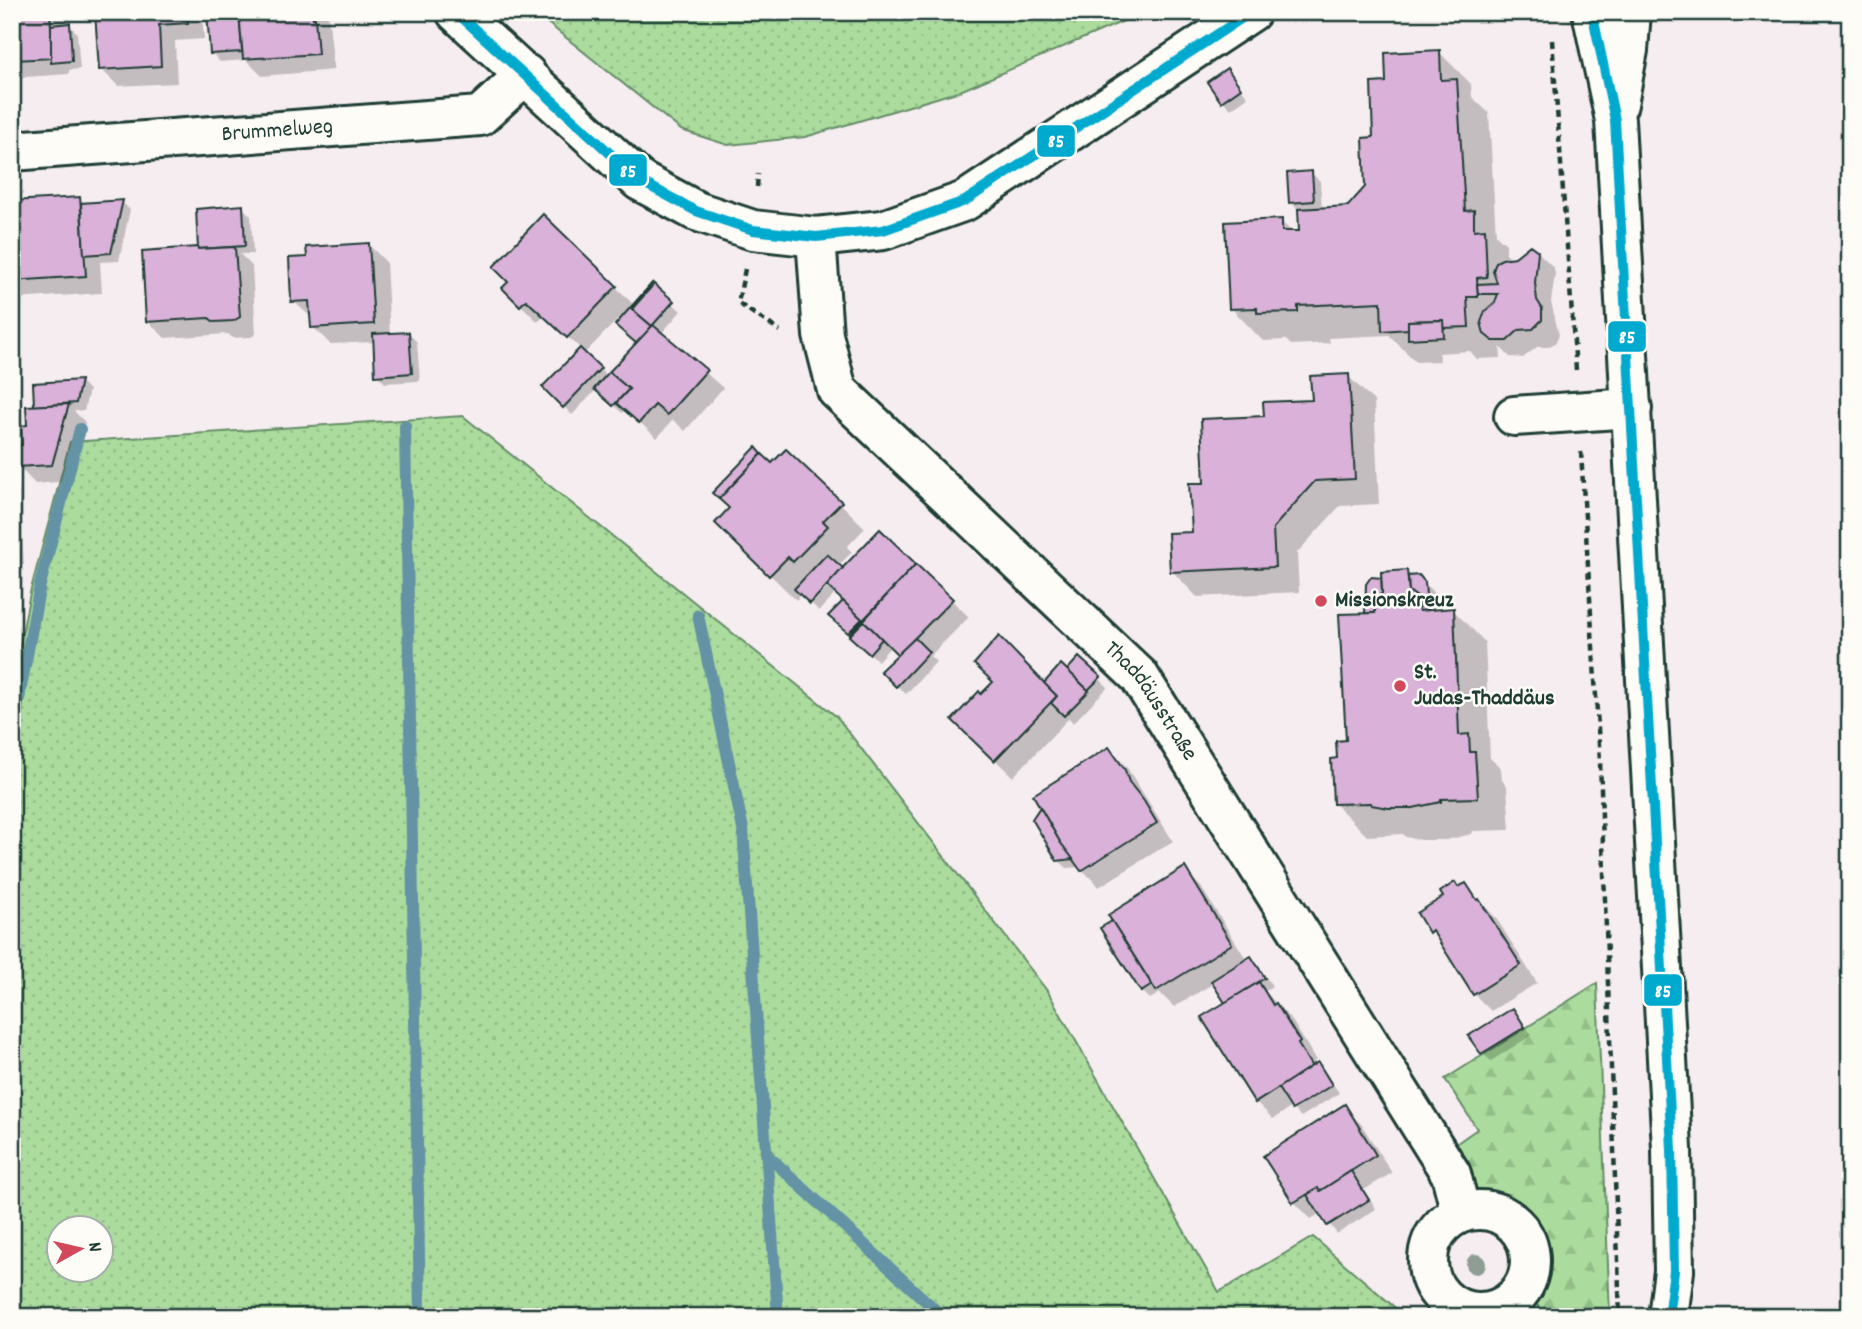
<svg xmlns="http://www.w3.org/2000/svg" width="1862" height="1329" font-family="Dekko,sans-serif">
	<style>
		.grass { fill: url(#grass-dots); stroke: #658c68; stroke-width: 2; fill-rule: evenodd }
		.forest { fill: url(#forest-firs); stroke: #658c68; stroke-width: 2 }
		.shadow { fill: #0003; fill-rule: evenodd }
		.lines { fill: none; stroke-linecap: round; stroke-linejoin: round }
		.stream { stroke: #6393a5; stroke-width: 12 }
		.building { fill: #dab1d8; stroke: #1f3d34; stroke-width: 2 }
		.minor-casing { stroke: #1f3d34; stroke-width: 44 }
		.major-casing { stroke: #1f3d34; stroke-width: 44 }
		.path { stroke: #1f3d34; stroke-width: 4.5; stroke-dasharray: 7 5; stroke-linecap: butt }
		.minor { stroke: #fdfcf7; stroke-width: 38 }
		.major { stroke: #fdfcf7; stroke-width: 38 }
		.bus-1-casing { stroke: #fdfcf7; stroke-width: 16 }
		.bus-1 { stroke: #00a9ce; stroke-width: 10 }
		.tree { fill: #8f9e95 }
		.poi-dot { fill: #d1495b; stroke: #fdfcf7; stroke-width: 2.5 }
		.labels { text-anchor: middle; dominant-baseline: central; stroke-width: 5; stroke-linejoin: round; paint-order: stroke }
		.street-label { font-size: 23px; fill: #1f3d34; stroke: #fdfcf7 }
		.poi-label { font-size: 23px; font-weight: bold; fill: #1f3d34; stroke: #fdfcf7; text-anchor: start }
		.line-badge { stroke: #fdfcf7; stroke-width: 2.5 }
		.badge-label { font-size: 19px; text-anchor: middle; font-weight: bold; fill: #fff }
	</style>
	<defs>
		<pattern id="grass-dots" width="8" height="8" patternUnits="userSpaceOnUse" patternTransform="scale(1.75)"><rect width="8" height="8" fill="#abdc9d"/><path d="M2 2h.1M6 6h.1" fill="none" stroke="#93be88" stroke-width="1.8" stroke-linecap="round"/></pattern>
		<pattern id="forest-firs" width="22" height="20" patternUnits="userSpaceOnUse" patternTransform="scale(1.75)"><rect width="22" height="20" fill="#abdc9d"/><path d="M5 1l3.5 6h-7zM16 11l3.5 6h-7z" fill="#93be88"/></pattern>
	</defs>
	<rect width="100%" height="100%" fill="#f6edf1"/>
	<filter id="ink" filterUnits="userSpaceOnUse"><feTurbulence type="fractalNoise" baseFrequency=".0143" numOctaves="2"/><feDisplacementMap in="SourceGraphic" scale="14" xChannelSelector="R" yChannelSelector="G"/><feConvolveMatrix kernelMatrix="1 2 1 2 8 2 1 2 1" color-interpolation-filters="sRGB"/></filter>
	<g filter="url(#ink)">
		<g class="grass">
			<path d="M534 12H1138L1126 20 960 91 805 137 728 145 681 130Z"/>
			<path d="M463 416 837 717 1048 992 1219 1292 1313 1237 1406 1317H12V685L30 593 70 442ZM60 1228H102V1270H60Z"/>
		</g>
		<path class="forest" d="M1597 983 1610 1317H1545L1534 1300 1547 1270 1537 1225 1502 1201 1480 1194 1453 1146 1477 1129 1445 1079Z"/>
		<g class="shadow">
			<path d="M12 12H65L66 25H69L77 33 80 69 69 70V74L12 78Z"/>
			<path d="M97 12H202L204 39 175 41 177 83 118 86 101 69Z"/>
			<path d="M209 12H328L334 70 262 76 246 60 220 62 212 53Z"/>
			<path d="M1439 52 1471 84 1472 97 1489 113 1496 235 1506 244V253L1512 260 1536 250 1554 268 1555 274 1551 302 1559 335 1555 343 1548 347H1537L1523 358 1510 357 1500 347 1501 358 1477 359 1470 351 1439 353 1440 361 1416 362 1389 335 1329 338 1330 343 1291 345 1286 340 1263 341 1231 308 1281 221 1293 233H1301L1299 211 1291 202 1311 173 1320 181 1322 209 1349 208 1367 188 1375 139 1388 84Z"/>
			<path d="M1227 70 1248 97 1231 109 1222 100Z"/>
			<path d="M80 198 85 204 122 202 130 210 119 261 100 262 102 293 15 299 12 296V202Z"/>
			<path d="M242 207 251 216 253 254H240L252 266 256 334 251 337 233 338 228 334 165 338 148 321 199 250 197 210Z"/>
			<path d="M369 245 386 262 390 335 409 334 417 342 420 381 385 383 377 375 375 342 330 344 313 327 312 318 293 301 309 259Z"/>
			<path d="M653 285 681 311 661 334 723 388 685 431 673 420 657 438 625 409 622 413 597 389 572 415 545 387 581 349 544 315 538 322 504 288 616 287 635 306ZM622 315 638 344 607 376 584 354Z"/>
			<path d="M1348 376 1374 401 1379 504 1340 506 1297 553 1299 592 1197 597 1172 571 1194 533 1206 484 1266 418 1313 401Z"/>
			<path d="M81 382 89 390 84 411H74L85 422 69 481 35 484 18 466 36 407 34 385Z"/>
			<path d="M772 466 840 503 865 528 847 547 852 552 838 566 843 571 880 531 969 617 930 656 936 662 906 694 882 672 900 654 891 646 878 661 860 644 831 616 845 602 836 593 819 611 812 604 829 586 827 584 801 594 796 600 717 523ZM871 626 878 634 876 636 868 629Z"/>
			<path d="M12 479 19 485 24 565 12 566Z"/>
			<path d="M1407 572 1412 577H1418L1433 592 1434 599 1439 605V611L1453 610 1485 642 1490 758 1501 768 1502 780 1507 786 1510 830 1473 831 1472 834 1446 840H1421L1406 837 1403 834 1367 836 1335 804 1338 760 1347 742 1367 615V585L1381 579 1383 582Z"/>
			<path d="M1079 659 1108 687 1073 723 1069 718 1013 777 954 720 981 696 1044 684 1067 672Z"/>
			<path d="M1109 749 1126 766 1173 841 1099 887 1080 867 1067 868 1058 860Z"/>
			<path d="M1184 870 1201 887 1247 960 1251 958 1259 966 1272 986 1265 991 1293 1022 1316 1060 1314 1062 1316 1066 1318 1065 1326 1073 1339 1093 1301 1117 1292 1107 1273 1119 1256 1102 1228 1003 1214 983 1174 1007 1160 993 1150 999 1142 991 1103 929Z"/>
			<path d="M1465 885 1496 918 1537 983 1491 1011 1474 994 1443 944 1431 931 1445 898Z"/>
			<path d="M1513 1010 1532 1035 1491 1061 1482 1053Z"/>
			<path d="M1344 1107 1361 1124 1392 1173 1364 1190 1376 1209 1337 1234 1321 1213 1311 1219 1294 1202 1265 1156Z"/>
		</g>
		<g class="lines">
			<g class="stream">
				<path d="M405 426 420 1317"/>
				<path d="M698 615 743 829 778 1317"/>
				<path d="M12 736 40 585 80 429"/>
				<path d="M767 1155 943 1317"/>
			</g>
		</g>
		<g class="building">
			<path d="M12 12H50L53 58 14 60Z"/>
			<path d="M95 12H187L188 23 159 25 161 66 99 70Z"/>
			<path d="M207 12H239L242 52 210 54Z"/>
			<path d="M239 12H313V18H315L318 54 243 59Z"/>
			<path d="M70 23 72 61 51 63V25Z"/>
			<path d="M1440 50 1441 80 1457 79 1465 211 1474 210V230L1485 229 1487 277 1477 278 1478 297H1467L1469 327 1443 328V320L1408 321V329L1382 331 1381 302 1298 306V312L1257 313V308L1229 309 1225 222 1282 219V231H1299L1298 209 1348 206 1365 187 1363 138 1373 137 1371 83 1386 82 1385 53Z"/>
			<path d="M1227 68 1241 88 1221 102 1207 82Z"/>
			<path d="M1312 171 1314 201 1289 203 1287 173Z"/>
			<path d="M80 197 86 276 12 281V201Z"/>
			<path d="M123 200 111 253 84 255 81 203Z"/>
			<path d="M243 205 245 246 198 249 196 209Z"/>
			<path d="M543 214 617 286 567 338 526 300 520 306 502 288 508 282 493 267Z"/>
			<path d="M369 243 374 324 311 328 309 301 291 302 289 258 307 257 306 247Z"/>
			<path d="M1530 245 1538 251 1535 283 1537 300 1542 308V320L1533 329 1519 330 1507 341H1493L1484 334 1481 322 1485 311 1495 302 1498 294H1478L1477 284 1497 283 1493 271 1496 262 1502 259 1515 257Z"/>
			<path d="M197 247 198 249 235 247 240 317 233 321 214 322 209 318 146 322 142 251Z"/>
			<path d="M653 282 632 309 652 326 637 344 615 325Z"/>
			<path d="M654 284 674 301 652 326 632 309Z"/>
			<path d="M1443 320 1444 337 1408 339V321Z"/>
			<path d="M653 325 707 370 667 415 655 405 639 423 616 403 629 389 609 372Z"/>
			<path d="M409 332 412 373 375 376 373 334Z"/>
			<path d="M580 348 601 368 563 408 542 387Z"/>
			<path d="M609 372 629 389 613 406 594 389Z"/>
			<path d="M1349 374 1355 479 1315 481 1273 528 1275 567 1170 572 1168 533 1192 532 1189 483H1204L1201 419 1264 416 1263 402 1312 400 1310 376Z"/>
			<path d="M81 380 76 403 34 406 33 383Z"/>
			<path d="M69 404 52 465 16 467 15 446 22 445 21 426 27 425 26 406Z"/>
			<path d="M756 447 762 454 719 499 712 493Z"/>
			<path d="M786 449 842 502 823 521 828 526 793 562 788 557 769 576 715 523 729 508 719 499 762 454 772 463Z"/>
			<path d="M880 529 916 564 849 635 862 619 826 585Z"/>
			<path d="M827 554 843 568 810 604 794 589Z"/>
			<path d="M916 564 953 599 898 655 864 621 849 636Z"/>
			<path d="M1407 570 1409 591 1417 597 1419 611 1454 608 1459 735 1469 734 1470 752H1475L1478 798 1441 799V802L1413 808H1388L1371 805V803L1333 804 1331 759 1337 758 1336 741 1346 740 1339 614 1375 613 1374 600 1382 593 1381 572Z"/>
			<path d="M1419 575 1425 582 1427 610 1419 611 1417 597 1409 591 1408 576Z"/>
			<path d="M1371 577 1381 578 1382 593 1374 600 1375 613H1365L1366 584Z"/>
			<path d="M843 601 862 619 848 633 828 616Z"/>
			<path d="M864 621 882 639 869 654 849 636Z"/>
			<path d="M999 636 1057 696 994 761 952 720 979 691 981 694 993 682 974 664Z"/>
			<path d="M915 638 929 652 896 687 880 671Z"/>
			<path d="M1079 657 1101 677 1088 690 1067 670Z"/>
			<path d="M1061 664 1089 691 1064 716 1051 703 1057 696 1044 683Z"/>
			<path d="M1109 747 1125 770 1129 782 1144 801 1157 823 1081 871 1060 842 1033 795Z"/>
			<path d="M1040 807 1060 842 1073 859 1057 861 1032 819Z"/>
			<path d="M1185 867 1232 944 1156 991 1108 915Z"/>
			<path d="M1455 882 1458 887 1466 883 1477 900 1479 899 1521 965 1473 995 1432 930 1429 933 1417 913 1443 897 1440 892Z"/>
			<path d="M1112 921 1152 985 1141 992 1100 928Z"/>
			<path d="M1251 956 1265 978 1225 1003 1211 981Z"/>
			<path d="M1259 982 1273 1005 1276 1003 1300 1042 1298 1044 1312 1067 1255 1103 1201 1017Z"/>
			<path d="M1513 1008 1525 1027 1481 1054 1468 1036Z"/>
			<path d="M1318 1062 1332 1085 1292 1110 1278 1088Z"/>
			<path d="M1345 1104 1376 1155 1320 1191 1318 1188 1293 1203 1263 1156Z"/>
			<path d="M1351 1171 1369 1200 1327 1226 1307 1195 1318 1188 1320 1191Z"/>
		</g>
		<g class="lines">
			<defs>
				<g id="minor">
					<path d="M456 12 640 181 696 211 753 230 816 237 883 230 965 201 1251 12"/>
					<path id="s1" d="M12 151 480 116 526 74"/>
					<path id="s2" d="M816 237 823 335 837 390 1139 676 1451 1174 1461 1213"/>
					<path d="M1514 416 1632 408"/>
					<circle cx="1479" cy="1261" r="51"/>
				</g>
				<g id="major">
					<path d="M1592 12 1615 120 1672 1149 1674 1271 1668 1317"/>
					<path d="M1618 104 1628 50 1631 12"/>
				</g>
			</defs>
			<use href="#minor" class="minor-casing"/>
			<use href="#major" class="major-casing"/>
			<g class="path">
				<path d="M1552 40 1576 370"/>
				<path d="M757 187 758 174"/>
				<path d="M745 269 738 303 780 331"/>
				<path d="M1581 452 1600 761 1620 1317"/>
				<path d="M1516 1295 1530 1317"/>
			</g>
			<use href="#minor" class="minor"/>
			<use href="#major" class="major"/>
			<defs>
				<g id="bus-1">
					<path d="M456 12 640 181 696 211 753 230 816 237 883 230 965 201 1251 12"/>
					<path d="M1592 12 1615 120 1672 1149 1674 1271 1668 1317"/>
				</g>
			</defs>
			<use href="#bus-1" class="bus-1-casing"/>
			<use href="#bus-1" class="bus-1"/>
		</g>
		<circle class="tree" cx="1476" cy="1264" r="10"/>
	</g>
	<g class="poi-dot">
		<circle cx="1321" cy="601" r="7"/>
		<circle cx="1400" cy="686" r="7"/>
	</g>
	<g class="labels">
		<g class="street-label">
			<text stroke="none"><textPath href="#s1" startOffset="266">Brummelweg</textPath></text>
			<text stroke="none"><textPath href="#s2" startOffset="598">Thaddäusstraße</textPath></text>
		</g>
		<g class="poi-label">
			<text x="1335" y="601">Missionskreuz</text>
			<text x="1414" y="673">St.<tspan x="1414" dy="26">Judas-Thaddäus</tspan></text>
		</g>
	</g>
	<g class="line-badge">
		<rect x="1036" y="124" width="40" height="34" rx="7" fill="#00a9ce"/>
		<rect x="608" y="153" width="40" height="34" rx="7" fill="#00a9ce"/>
		<rect x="1607" y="320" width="40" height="33" rx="7" fill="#00a9ce"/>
		<rect x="1643" y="973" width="40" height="34" rx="7" fill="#00a9ce"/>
	</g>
	<g class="badge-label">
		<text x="1056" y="147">85</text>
		<text x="628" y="177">85</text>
		<text x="1627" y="343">85</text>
		<text x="1663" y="997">85</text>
	</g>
	<rect width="1862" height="1329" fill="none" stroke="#fdfcf7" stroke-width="42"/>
	<rect x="21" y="21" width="1820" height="1287" fill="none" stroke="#1f3d34" stroke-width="2.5" filter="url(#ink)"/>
	<g transform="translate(80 1249) rotate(82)"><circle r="33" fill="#fdfcf7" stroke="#a4b0a9" stroke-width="2"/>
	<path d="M0-5L12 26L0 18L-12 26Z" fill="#d1495b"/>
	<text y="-10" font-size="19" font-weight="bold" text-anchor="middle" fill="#1f3d34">N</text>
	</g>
</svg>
